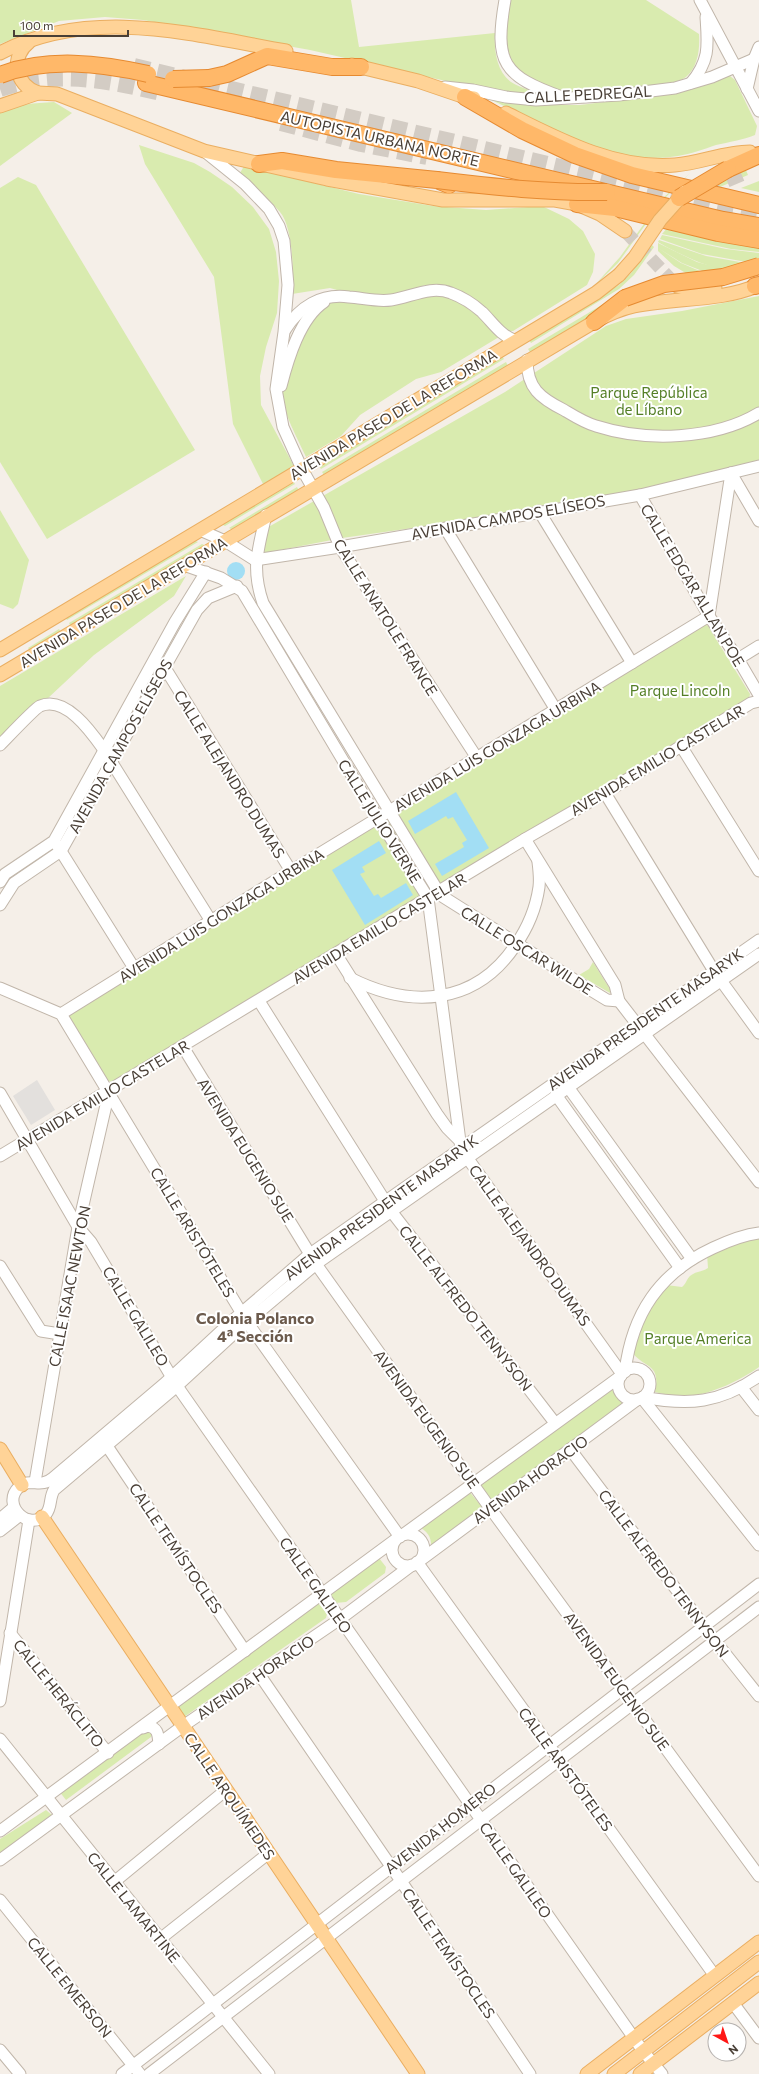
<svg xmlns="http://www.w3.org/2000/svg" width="759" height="2074" font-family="Commissioner,sans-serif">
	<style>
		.green { fill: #d9ebaf }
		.parking { fill: #e3e0dd }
		.water { fill: #a2def4 }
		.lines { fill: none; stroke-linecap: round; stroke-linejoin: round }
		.major-tunnel { stroke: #d3ccc4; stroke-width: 13; stroke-dasharray: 13 6; stroke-linecap: butt }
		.highway-tunnel { stroke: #d3ccc4; stroke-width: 16; stroke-dasharray: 16 8; stroke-linecap: butt }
		.minor-casing { stroke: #c1b6aa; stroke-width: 13 }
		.major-casing { stroke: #eaae61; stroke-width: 15 }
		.highway-casing { stroke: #e68a31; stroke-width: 18 }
		.minor { stroke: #fff; stroke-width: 11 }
		.major { stroke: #ffd397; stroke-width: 13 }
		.highway { stroke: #ffb869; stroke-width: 16 }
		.major-bridge-casing { stroke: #eaae61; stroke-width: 15; stroke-linecap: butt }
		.highway-bridge-casing { stroke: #e68a31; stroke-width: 18; stroke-linecap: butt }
		.major-bridge { stroke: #ffd397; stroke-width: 13 }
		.highway-bridge { stroke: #ffb869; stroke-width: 16 }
		.labels { text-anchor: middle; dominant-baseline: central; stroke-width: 4; stroke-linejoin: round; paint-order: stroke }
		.street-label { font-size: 15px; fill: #493f36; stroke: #fff }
		.park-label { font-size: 15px; fill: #547f26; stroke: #fff }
		.neighbourhood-label { font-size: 16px; font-weight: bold; fill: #6c5b4d; stroke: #fff }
	</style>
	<rect width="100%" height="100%" fill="#f5efe8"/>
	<g class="green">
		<path d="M0 0H351L359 47 495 33C494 49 496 71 511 82 521 89 535 90 545 97L472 87 310 50 143 20 105 17 59 21 0 44Z"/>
		<path d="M508 0H646L699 34C700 49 698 67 686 77 669 89 598 92 574 95 557 91 523 82 513 67 502 49 505 20 508 0Z"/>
		<path d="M730 76 735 80 757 126 755 135C743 140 729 142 716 145 704 149 691 154 678 156 609 167 549 126 489 99L541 105H580L668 94Z"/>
		<path d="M54 102 72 113 0 166V113C16 104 35 103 54 102Z"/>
		<path d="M139 145 194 163 210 172 232 187 253 207 269 229 276 252 279 281 277 313 266 347 260 376 261 405 294 466 263 484 233 424 214 277 145 164Z"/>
		<path d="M244 166 359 194 433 206 486 210 542 206 569 219 583 231 595 254 593 272 587 285 513 331H507L464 294 446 285H425L409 291 384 296 344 292 330 288 292 294C294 274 293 227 280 212 268 198 253 186 240 173Z"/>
		<path d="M745 168 748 175 699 196 714 183Z"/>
		<path d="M690 173 663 200 618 263 594 286 620 257 662 199Z"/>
		<path d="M18 177 36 185 195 450 47 539 0 462V188Z"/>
		<path d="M759 181V192L741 188Z"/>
		<path d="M669 226 759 243V252L731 249 662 234Z"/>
		<path d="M662 235 726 249 759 253V260L752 263 702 254 660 239Z"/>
		<path d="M659 240 706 256 751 264C745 266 738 269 732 270 715 272 673 251 658 242Z"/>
		<path d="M658 243 697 262 731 271 710 274 682 263 658 248 681 263 709 275H689L674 266 658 251Z"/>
		<path d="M652 245 654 247 634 275 619 289 531 343 529 340 619 285 631 273Z"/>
		<path d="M428 294 448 295 477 315 499 337 441 372 416 379 360 415 341 436 306 457C298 439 283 413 282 394 281 371 305 310 329 303 345 299 364 306 381 306 396 305 413 297 428 294Z"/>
		<path d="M759 296V462L638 490 549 504 441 524 342 538 260 554 265 529 505 392 606 326 626 319 682 311Z"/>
		<path d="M615 297 591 316 530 352 528 349Z"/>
		<path d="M502 356 504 359 321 469 319 466Z"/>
		<path d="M506 362 508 366 324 475 322 472Z"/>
		<path d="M293 481 295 484 225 526 221 524Z"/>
		<path d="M297 487 299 491 233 530 229 528Z"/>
		<path d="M0 510 29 560 18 604 13 609 0 604Z"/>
		<path d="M193 540 198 542 67 620 65 617Z"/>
		<path d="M202 544 206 546 71 627 69 623Z"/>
		<path d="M186 576 174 596 94 655 0 743V686Z"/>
		<path d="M705 624 708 626 750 694 749 699 115 1082 107 1081 69 1018 71 1010Z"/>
		<path d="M59 629 61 632 30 651 28 648Z"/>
		<path d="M593 962 611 991 610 993 579 975 589 969Z"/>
		<path d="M759 1237V1367C741 1380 712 1394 689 1396 678 1397 667 1395 655 1392 661 1362 645 1370 631 1351L634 1333 666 1285 682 1287C686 1284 686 1280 690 1276 696 1271 702 1272 708 1268L707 1254 724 1245Z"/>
		<path d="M611 1388 625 1407 494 1503 480 1484Z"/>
		<path d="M468 1490 482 1507 431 1549C432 1537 428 1532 418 1526Z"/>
		<path d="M379 1558 386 1567 385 1573 346 1602 335 1603 330 1597 329 1588Z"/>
		<path d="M315 1603 319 1604 327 1614 326 1618 184 1717 176 1704Z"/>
		<path d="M149 1731 152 1734 151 1737 66 1800 59 1791 139 1734Z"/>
		<path d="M46 1810 53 1816 0 1856V1839Z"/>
	</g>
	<path class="parking" d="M37 1080 55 1110 31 1125 13 1096Z"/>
	<g class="water">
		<circle cx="236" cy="571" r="9"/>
		<path d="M456 792 489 848 442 876 435 864 464 847 462 843 467 840 453 817 448 819 446 816 415 834 408 821Z"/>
		<path d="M379 841 386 853 362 867 365 872 360 874 374 896 378 894 381 898 406 883 413 895 365 925 332 870Z"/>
	</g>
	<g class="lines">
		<path class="major-tunnel" d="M625 231 677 286"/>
		<g class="highway-tunnel">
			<path d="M134 66 729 207 759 212"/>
			<path d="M0 89C56 70 106 80 161 93"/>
			<path d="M281 123 361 144 427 157"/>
			<path d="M703 184 721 182 747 171"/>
		</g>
		<defs>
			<g id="minor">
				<path d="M505 0C494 63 503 76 562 97"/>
				<path d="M700 0 759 111"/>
				<path d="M691 83C710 60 708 46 706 17"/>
				<path d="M445 87 473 90 506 97 536 100 619 95 675 88 712 77 754 59"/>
				<path d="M747 89 754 59 759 47"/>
				<path d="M204 151 245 184 269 209 279 226 284 241 288 285 284 332 276 389 283 427 302 469 324 508 340 547 477 758"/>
				<path d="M285 330C299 307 321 293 349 297 363 298 377 302 391 300 411 297 431 285 451 293 462 297 473 304 482 312 494 324 500 335 516 341"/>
				<path d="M527 360C527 388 540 398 564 410 574 416 585 423 596 426 646 442 714 440 759 413"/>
				<path d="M281 386C288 359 300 318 324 302"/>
				<path d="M731 473 759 521"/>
				<path d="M640 495 709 616 738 659 759 695"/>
				<path d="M539 511 632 663"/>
				<path d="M266 515C258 550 251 568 263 603L435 886 437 893"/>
				<path d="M445 528 556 710"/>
				<path d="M200 530 225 541 255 560"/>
				<path d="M255 560 340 547 640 495 759 466"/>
				<path d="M184 565 221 578 242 591 363 794 428 898 461 1149 622 1374"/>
				<path d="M709 616 731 473"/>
				<path d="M738 659 759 646"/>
				<path d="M159 665 165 668 291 871"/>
				<path d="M0 745C7 738 34 709 40 706 66 695 92 733 104 750L211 921"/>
				<path d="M681 746 759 871"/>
				<path d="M605 793 714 971 759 1033"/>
				<path d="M525 839 615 985 619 1001 759 1182"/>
				<path d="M57 845 134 968"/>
				<path d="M0 882 5 874 54 841 175 622 206 572"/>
				<path d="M437 893 589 989 607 1000 619 1001"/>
				<path d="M0 905 14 883 61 851 197 610 208 598 237 586"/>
				<path d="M759 940 310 1254 232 1321 164 1384 53 1478C40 1489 31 1477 19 1487 0 1505 30 1533 46 1514 52 1507 49 1498 54 1490L177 1386 239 1329 316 1264 759 954"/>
				<path d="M336 954 437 1114 447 1128 458 1139"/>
				<path d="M350 978C411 1009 475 1005 515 946 527 929 536 908 539 887 540 879 539 870 538 862"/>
				<path d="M0 988 61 1014 247 1322 400 1537"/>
				<path d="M259 1001 385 1201"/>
				<path d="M61 1014 291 871 709 616"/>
				<path d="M183 1047 316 1264 490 1508 759 1876"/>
				<path d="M568 1087 692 1259"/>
				<path d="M0 1093 78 1227 91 1242 177 1386 643 2051 662 2074"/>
				<path d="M556 1095 680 1268"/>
				<path d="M0 1156 525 839 605 793 751 703 759 701"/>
				<path d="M391 1211 555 1423"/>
				<path d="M0 1266 41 1331 60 1334"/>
				<circle cx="634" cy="1384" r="16"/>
				<path d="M625 1372C632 1314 659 1273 713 1248 728 1241 742 1235 759 1233"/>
				<path d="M741 1387 759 1410"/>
				<path d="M643 1397C689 1406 720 1403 759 1376"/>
				<path d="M642 1398 759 1545"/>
				<path d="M107 1446 245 1651"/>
				<path d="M570 1449 716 1642 759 1696"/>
				<path d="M35 1482 78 1227 109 1092"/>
				<path d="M0 1519 13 1508"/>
				<path d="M0 1531 19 1516"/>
				<path d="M404 1534 621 1376"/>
				<circle cx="408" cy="1550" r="16"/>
				<path d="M422 1559 638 1399"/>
				<path d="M417 1562 715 1976"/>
				<path d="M10 1633 108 1753"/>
				<path d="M259 1674 401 1881 530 2074"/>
				<path d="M0 1701 29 1520"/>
				<path d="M143 1728 148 1726C158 1728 158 1734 159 1744"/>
				<path d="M0 1739 269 2074"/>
				<path d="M0 1831 395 1540"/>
				<path d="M0 1860 183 1726 340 1619 412 1565"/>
				<path d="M114 1882 226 1790"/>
				<path d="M0 1900 140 2074"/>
				<path d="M160 1939 269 1853"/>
				<path d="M733 2003 759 2038"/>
				<path d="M0 2050 20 2074"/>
				<path d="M122 2074 759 1584"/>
				<path d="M149 2074 759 1607"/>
			</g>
			<g id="major">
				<path d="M29 42C10 57 15 85 38 93"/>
				<path d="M0 53C91 6 191 34 286 51"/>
				<path d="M352 65 418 81 465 97 474 98"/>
				<path d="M0 106 38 93 57 94 204 151 327 179 443 200H555L577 204 600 214 625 231"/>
				<path d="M506 113C558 139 615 170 675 165 701 163 724 152 750 152"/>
				<path d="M677 286 692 290 715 288"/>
				<path d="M0 650 596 293 619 275"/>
				<path d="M0 675 594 322C607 315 620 309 634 306 676 297 720 302 759 285"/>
				<path d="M0 1449 22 1485"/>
				<path d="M42 1517 418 2074"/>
				<path d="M587 2074 759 1942"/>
				<path d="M614 2074 759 1962"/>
				<path d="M640 2074 759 1983"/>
			</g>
			<g id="highway">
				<path d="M209 78 227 74 267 56 332 67H361"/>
				<path d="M146 83 723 220 759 226"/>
				<path d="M465 97 522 130 575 155 632 175 759 205"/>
				<path d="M259 164 282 161 336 170 437 180 449 185"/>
				<path d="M728 169 759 155"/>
				<path d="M577 204 615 208 718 233 759 240"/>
				<path d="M755 286 759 285"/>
				<path d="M594 322 625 298"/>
			</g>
		</defs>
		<use href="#minor" class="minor-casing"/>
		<use href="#major" class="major-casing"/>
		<use href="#highway" class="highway-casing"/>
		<use href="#minor" class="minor"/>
		<use href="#major" class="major"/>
		<use href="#highway" class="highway"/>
		<defs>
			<path id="major-bridge" d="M619 275 635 257 660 220 685 192"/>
			<g id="highway-bridge">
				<path d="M0 75C47 57 100 63 148 74"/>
				<path d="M173 79 209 78"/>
				<path d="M437 180C494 187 550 193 607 192"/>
				<path d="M679 198 728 169"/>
				<path d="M625 298 664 284 723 277 759 266"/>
			</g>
		</defs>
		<use href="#major-bridge" class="major-bridge-casing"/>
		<use href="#highway-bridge" class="highway-bridge-casing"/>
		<use href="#major-bridge" class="major-bridge"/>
		<use href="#highway-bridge" class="highway-bridge"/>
	</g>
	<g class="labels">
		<g class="street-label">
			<text transform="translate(588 94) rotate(-3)">CALLE PEDREGAL</text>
			<text transform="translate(380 138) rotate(13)">AUTOPISTA URBANA NORTE</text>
			<text transform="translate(393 414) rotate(-31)">AVENIDA PASEO DE LA REFORMA</text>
			<text transform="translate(508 517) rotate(-10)">AVENIDA CAMPOS ELÍSEOS</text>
			<text transform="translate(693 585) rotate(59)">CALLE EDGAR ALLAN POE</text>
			<text transform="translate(123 602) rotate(-31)">AVENIDA PASEO DE LA REFORMA</text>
			<text transform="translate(386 617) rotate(58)">CALLE ANATOLE FRANCE</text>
			<text transform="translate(120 746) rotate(-61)">AVENIDA CAMPOS ELÍSEOS</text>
			<text transform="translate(497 746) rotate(-31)">AVENIDA LUIS GONZAGA URBINA</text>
			<text transform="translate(657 760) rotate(-31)">AVENIDA EMILIO CASTELAR</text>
			<text transform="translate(230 774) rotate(58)">CALLE ALEJANDRO DUMAS</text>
			<text transform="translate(380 821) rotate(58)">CALLE JULIO VERNE</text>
			<text transform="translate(221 915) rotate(-32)">AVENIDA LUIS GONZAGA URBINA</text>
			<text transform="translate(379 928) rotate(-31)">AVENIDA EMILIO CASTELAR</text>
			<text transform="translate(527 950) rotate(32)">CALLE OSCAR WILDE</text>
			<text transform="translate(645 1019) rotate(-35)">AVENIDA PRESIDENTE MASARYK</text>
			<text transform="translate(102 1095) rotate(-31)">AVENIDA EMILIO CASTELAR</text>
			<text transform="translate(246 1150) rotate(58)">AVENIDA EUGENIO SUE</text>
			<text transform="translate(381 1207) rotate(-36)">AVENIDA PRESIDENTE MASARYK</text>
			<text transform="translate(193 1232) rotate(59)">CALLE ARISTÓTELES</text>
			<text transform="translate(530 1245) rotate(54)">CALLE ALEJANDRO DUMAS</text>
			<text transform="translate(69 1286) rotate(-79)">CALLE ISAAC NEWTON</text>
			<text transform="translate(466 1308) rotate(52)">CALLE ALFREDO TENNYSON</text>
			<text transform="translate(136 1316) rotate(59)">CALLE GALILEO</text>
			<text transform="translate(427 1419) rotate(54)">AVENIDA EUGENIO SUE</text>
			<text transform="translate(530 1479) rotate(-36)">AVENIDA HORACIO</text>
			<text transform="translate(176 1548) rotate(56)">CALLE TEMÍSTOCLES</text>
			<text transform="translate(664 1573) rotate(53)">CALLE ALFREDO TENNYSON</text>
			<text transform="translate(316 1585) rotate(55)">CALLE GALILEO</text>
			<text transform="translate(255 1677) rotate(-34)">AVENIDA HORACIO</text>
			<text transform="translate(617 1681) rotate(54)">AVENIDA EUGENIO SUE</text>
			<text transform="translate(59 1693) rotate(51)">CALLE HERÁCLITO</text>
			<text transform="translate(566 1769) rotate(54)">CALLE ARISTÓTELES</text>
			<text transform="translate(230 1796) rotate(56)">CALLE ARQUÍMEDES</text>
			<text transform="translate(440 1828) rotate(-38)">AVENIDA HOMERO</text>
			<text transform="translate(516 1870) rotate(55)">CALLE GALILEO</text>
			<text transform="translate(134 1907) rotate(51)">CALLE LAMARTINE</text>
			<text transform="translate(449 1953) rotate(56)">CALLE TEMÍSTOCLES</text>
			<text transform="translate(70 1987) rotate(51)">CALLE EMERSON</text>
		</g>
		<g class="park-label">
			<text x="649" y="392">Parque República<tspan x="649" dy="17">de Líbano</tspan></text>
			<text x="680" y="690">Parque Lincoln</text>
			<text x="698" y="1338">Parque America</text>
		</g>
		<g class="neighbourhood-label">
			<text x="255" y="1317">Colonia Polanco<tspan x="255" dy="18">4ª Sección</tspan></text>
		</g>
	</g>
	<g transform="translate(727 2042) rotate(140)"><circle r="19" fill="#ffffff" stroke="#b6b2af"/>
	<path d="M0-3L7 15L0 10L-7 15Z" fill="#ff1715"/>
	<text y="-6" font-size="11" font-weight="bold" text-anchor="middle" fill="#493f36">N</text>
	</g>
	<path d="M14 30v6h114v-6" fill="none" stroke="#493f36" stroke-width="2"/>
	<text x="20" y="30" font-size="12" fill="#493f36" stroke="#ffffff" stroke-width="3" paint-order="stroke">100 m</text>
</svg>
